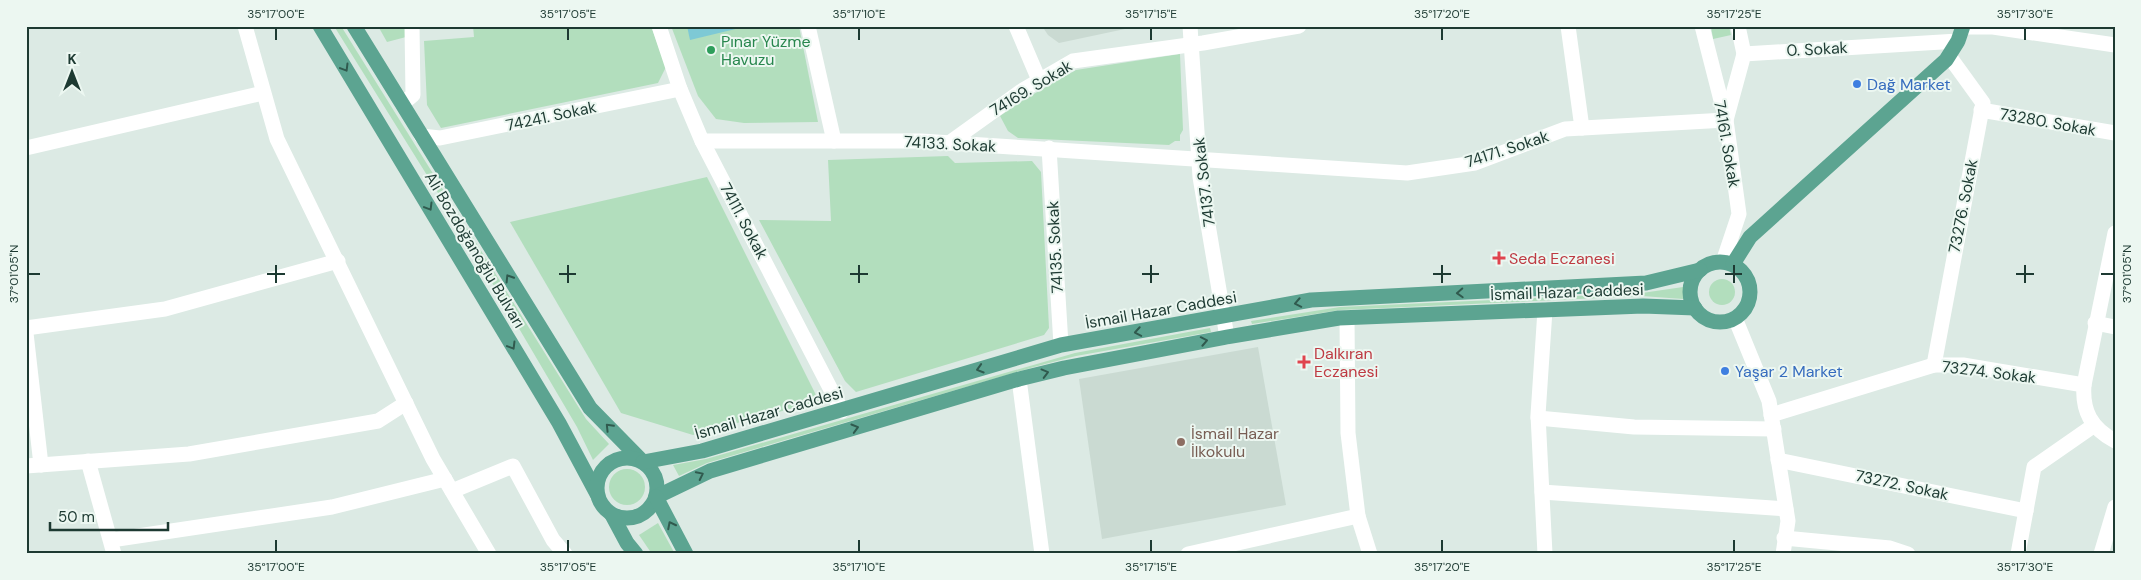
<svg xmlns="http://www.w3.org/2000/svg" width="2141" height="580" font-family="'DM Sans',sans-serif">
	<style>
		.built { fill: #cadad2 }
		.green { fill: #b2debd }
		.water { fill: #7ec9d5 }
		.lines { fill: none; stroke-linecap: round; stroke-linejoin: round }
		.minor { stroke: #fff; stroke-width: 15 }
		.major { stroke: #5ca491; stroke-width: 15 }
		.oneway { stroke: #305a4e }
		.ticks { fill: none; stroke: #1d3a32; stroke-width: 2 }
		.leisure-dot { fill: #2e9e5b; stroke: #ecf7f1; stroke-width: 2 }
		.shop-dot { fill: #3f7fe0; stroke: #ecf7f1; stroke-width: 2 }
		.health-dot { fill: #e0444e; stroke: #ecf7f1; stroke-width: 2 }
		.education-dot { fill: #8d6e63; stroke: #ecf7f1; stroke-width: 2 }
		.labels { text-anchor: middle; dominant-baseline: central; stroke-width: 4; stroke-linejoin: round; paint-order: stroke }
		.leisure-label { font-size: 16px; fill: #27864d; stroke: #ecf7f1; text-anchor: start }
		.street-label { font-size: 16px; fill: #1d3a32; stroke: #ecf7f1 }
		.shop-label { font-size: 16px; fill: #366cbe; stroke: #ecf7f1; text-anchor: start }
		.health-label { font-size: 16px; fill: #be3a42; stroke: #ecf7f1; text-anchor: start }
		.education-label { font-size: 16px; fill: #785e54; stroke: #ecf7f1; text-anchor: start }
		.neatline { fill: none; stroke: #1d3a32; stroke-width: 2 }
		.ticks-label { font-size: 12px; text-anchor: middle; fill: #1d3a32 }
	</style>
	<rect width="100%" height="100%" fill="#dceae4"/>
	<g class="built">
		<path d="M1042 26H1139L1059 43 1048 35Z"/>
		<path d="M1258 347 1286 505 1102 539 1079 379Z"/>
	</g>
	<g class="green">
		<path d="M334 26H341L586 419 609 444 593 460 577 427 458 225Z"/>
		<path d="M378 26H406V37L387 42Z"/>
		<path d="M473 26H651L666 67 658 83 441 128 427 105 424 41 474 37Z"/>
		<path d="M671 26H799L818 122 744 123 716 119 698 96Z"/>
		<path d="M1711 26H1729L1731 35 1713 39Z"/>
		<path d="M1180 54 1183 130 1180 135V141H1175L1169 145 1018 138 1008 131 1000 116 1025 99 1076 70Z"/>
		<path d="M948 156 955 163 1032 161 1041 172 1049 328 1044 335 856 392 845 381 759 220 831 221 828 160Z"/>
		<path d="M707 177 819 401 693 435 621 413 510 222Z"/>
		<circle cx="1722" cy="292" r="13"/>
		<path d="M1683 287V299L1642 296 1340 310 1252 324 1251 321 1340 307 1642 293Z"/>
		<path d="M1210 328 1211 332 1076 356 1034 367 707 463 679 476 673 465 706 459 1075 353Z"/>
		<circle cx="627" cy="487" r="18"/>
		<path d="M658 523 675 554H652L639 535Z"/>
	</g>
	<path class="water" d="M687 26H748L690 40Z"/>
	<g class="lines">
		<g class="minor">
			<path d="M245 26 277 139 433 459 489 554"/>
			<path d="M659 26 680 89 702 141 842 411"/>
			<path d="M808 26 834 141"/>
			<path d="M1016 26 1039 80"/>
			<path d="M1190 26 1200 177 1227 337"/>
			<path d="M1568 26 1582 128"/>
			<path d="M1702 26 1726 120 1739 214 1723 262"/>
			<path d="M1738 26 1744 54"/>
			<path d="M1963 27H1993L2115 45"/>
			<path d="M402 104 413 95 412 26"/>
			<path d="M1981 110 2115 133"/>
			<path d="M421 136 440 138 680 89"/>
			<path d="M702 141H921L1407 173 1475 163 1565 129 1726 120 1744 54 1958 41"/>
			<path d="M949 143 1023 90 1073 61 1203 43 1299 26"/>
			<path d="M26 148 263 93"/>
			<path d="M1049 148 1061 345"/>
			<path d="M1347 318 1348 433 1358 516 1370 554"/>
			<path d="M1735 318 1769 401 1788 521 1783 554"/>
			<path d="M2095 323 2115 327"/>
			<path d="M26 328 165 309 338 261"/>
			<path d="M26 333 41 465"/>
			<path d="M1934 365 1983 103 1949 56"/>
			<path d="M1019 379 1042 554"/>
			<path d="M2084 385 2115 233"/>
			<path d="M1771 415 1934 365H1963L2084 385C2082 411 2091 428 2115 441"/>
			<path d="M1538 418 1634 427 1774 429"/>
			<path d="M1778 460 2026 511"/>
			<path d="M88 461 114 554"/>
			<path d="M26 466 189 454 378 421 406 403"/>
			<path d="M452 491 513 466 553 540 565 554"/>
			<path d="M1542 492 1786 509"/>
			<path d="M1784 538 1890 548 1908 554"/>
			<path d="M111 540 332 507 445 479"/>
			<path d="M1188 554 1358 516"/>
			<path d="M1545 554 1538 415 1545 310"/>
			<path d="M2018 554 2034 467 2093 426"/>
			<path d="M2101 554 2115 507"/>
		</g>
		<g class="major">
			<path d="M320 26 559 423 597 494"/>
			<path d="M354 26 590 408 643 462"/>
			<circle cx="1720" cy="292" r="30"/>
			<path d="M1733 264 1750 237 1946 60 1958 41 1963 26"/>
			<circle cx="627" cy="488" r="30"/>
			<path d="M643 462 702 451 1061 345 1311 300 1646 283 1700 270"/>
			<path d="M656 497 710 471 1019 379 1064 368 1227 337 1339 318 1643 306 1695 308"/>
			<path d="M656 497 686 554"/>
			<path d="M612 515 627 543 636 554"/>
		</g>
	</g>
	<defs><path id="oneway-chevron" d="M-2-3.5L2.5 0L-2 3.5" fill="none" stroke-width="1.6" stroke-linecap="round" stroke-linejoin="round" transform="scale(1.25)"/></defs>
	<g class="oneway">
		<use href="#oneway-chevron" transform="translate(345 68) rotate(59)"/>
		<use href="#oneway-chevron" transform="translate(429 207) rotate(59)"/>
		<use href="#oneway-chevron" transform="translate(509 278) rotate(-122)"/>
		<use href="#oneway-chevron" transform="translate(1460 293) rotate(177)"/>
		<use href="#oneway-chevron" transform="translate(1298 303) rotate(169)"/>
		<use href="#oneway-chevron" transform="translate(1138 332) rotate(170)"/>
		<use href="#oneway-chevron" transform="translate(1204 341) rotate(-11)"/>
		<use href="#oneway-chevron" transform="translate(512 346) rotate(59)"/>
		<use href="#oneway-chevron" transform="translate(980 369) rotate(163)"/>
		<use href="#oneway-chevron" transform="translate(1045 373) rotate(-15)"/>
		<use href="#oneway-chevron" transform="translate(609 427) rotate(-134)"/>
		<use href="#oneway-chevron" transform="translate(855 428) rotate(-16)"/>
		<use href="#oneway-chevron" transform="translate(700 475) rotate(-26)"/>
		<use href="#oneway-chevron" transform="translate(671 525) rotate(-117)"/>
	</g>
	<path class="ticks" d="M276 28V40M568 28V40M859 28V40M1151 28V40M1442 28V40M1734 28V40M2025 28V40M276 265V283M568 265V283M859 265V283M1151 265V283M1442 265V283M1734 265V283M2025 265V283M28 274H40M267 274H285M559 274H576M850 274H868M1142 274H1159M1433 274H1451M1725 274H1742M2016 274H2034M2101 274H2114M276 540V552M568 540V552M859 540V552M1151 540V552M1442 540V552M1734 540V552M2025 540V552"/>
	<circle class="leisure-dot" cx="711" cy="50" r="5"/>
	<g class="shop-dot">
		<circle cx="1857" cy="84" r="5"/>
		<circle cx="1725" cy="371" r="5"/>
	</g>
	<g class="health-dot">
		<path d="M1496.5 250.5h5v5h5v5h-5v5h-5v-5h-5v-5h5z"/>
		<path d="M1301.5 354.5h5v5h5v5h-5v5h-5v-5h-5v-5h5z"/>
	</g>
	<circle class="education-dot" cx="1181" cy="442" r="5"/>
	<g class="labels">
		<g class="leisure-label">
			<text x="721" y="41">Pınar Yüzme<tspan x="721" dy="18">Havuzu</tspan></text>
		</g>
		<g class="street-label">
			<text transform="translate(1817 49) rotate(-3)">0. Sokak</text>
			<text transform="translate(1031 88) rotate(-31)">74169. Sokak</text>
			<text transform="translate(551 116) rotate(-12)">74241. Sokak</text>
			<text transform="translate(2048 122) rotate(10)">73280. Sokak</text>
			<text transform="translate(950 144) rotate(3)">74133. Sokak</text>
			<text transform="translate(1727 144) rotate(80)">74161. Sokak</text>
			<text transform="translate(1507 149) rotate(-18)">74171. Sokak</text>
			<text transform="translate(1204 182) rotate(-97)">74137. Sokak</text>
			<text transform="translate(1963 206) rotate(-79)">73276. Sokak</text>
			<text transform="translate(744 221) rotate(62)">74111. Sokak</text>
			<text transform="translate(1055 247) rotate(-93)">74135. Sokak</text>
			<text transform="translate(475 250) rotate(59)">Ali Bozdoğanoğlu Bulvarı</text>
			<text transform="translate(1567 292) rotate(-2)">İsmail Hazar Caddesi</text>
			<text transform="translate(1161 310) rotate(-10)">İsmail Hazar Caddesi</text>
			<text transform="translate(1989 372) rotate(7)">73274. Sokak</text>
			<text transform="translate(769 413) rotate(-16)">İsmail Hazar Caddesi</text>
			<text transform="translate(1902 485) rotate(12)">73272. Sokak</text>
		</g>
		<g class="shop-label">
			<text x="1867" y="84">Dağ Market</text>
			<text x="1735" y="371">Yaşar 2 Market</text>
		</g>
		<g class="health-label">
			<text x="1509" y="258">Seda Eczanesi</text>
			<text x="1314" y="353">Dalkıran<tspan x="1314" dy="18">Eczanesi</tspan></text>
		</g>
		<g class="education-label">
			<text x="1191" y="433">İsmail Hazar<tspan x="1191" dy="18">İlkokulu</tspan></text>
		</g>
	</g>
	<rect width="2141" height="580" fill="none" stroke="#ecf7f1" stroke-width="55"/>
	<g transform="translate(72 72)" stroke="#ecf7f1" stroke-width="4" paint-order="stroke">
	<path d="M0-4L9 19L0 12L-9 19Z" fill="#1d3a32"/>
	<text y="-8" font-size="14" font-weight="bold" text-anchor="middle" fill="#1d3a32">K</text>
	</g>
	<path d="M50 522v8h118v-8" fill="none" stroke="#1d3a32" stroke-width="2.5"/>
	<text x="58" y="522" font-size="15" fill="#1d3a32" stroke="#ecf7f1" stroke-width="4" paint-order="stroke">50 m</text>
	<rect x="28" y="28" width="2086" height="524" class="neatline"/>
	<g class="ticks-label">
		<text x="276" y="18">35°17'00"E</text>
		<text x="568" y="18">35°17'05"E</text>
		<text x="859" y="18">35°17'10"E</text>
		<text x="1151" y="18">35°17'15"E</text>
		<text x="1442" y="18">35°17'20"E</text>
		<text x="1734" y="18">35°17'25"E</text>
		<text x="2025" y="18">35°17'30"E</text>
		<text transform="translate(14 274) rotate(-90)" y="4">37°01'05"N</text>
		<text transform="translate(2127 274) rotate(-90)" y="4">37°01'05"N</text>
		<text x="276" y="571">35°17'00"E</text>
		<text x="568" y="571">35°17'05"E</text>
		<text x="859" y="571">35°17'10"E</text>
		<text x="1151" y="571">35°17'15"E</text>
		<text x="1442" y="571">35°17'20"E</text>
		<text x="1734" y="571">35°17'25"E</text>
		<text x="2025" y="571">35°17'30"E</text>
	</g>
</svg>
